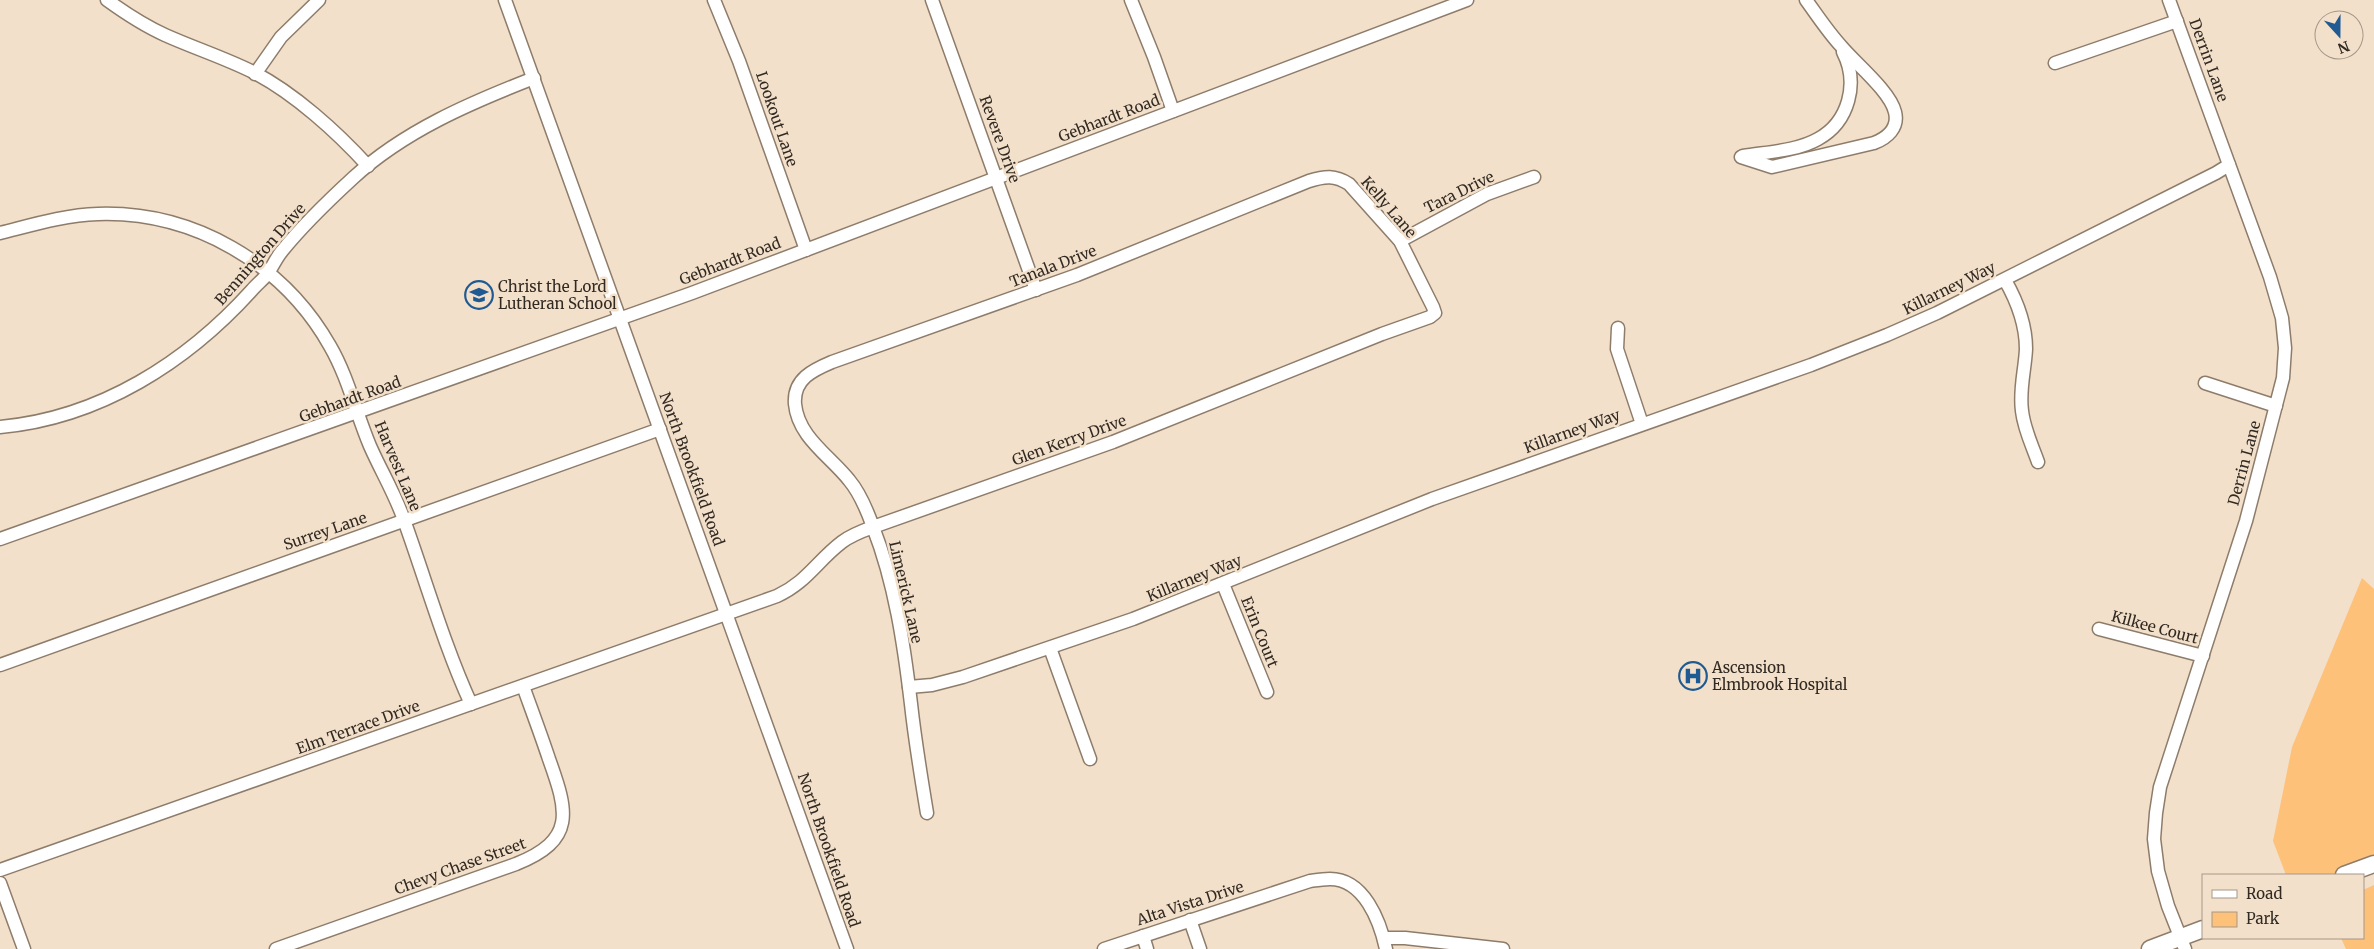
<svg xmlns="http://www.w3.org/2000/svg" width="2374" height="949" font-family="Merriweather,serif">
	<style>
		.green { fill: #fec17a }
		.lines { fill: none; stroke-linecap: round; stroke-linejoin: round }
		.minor-casing { stroke: #8e7c6a; stroke-width: 15 }
		.major-casing { stroke: #8e7c6a; stroke-width: 19 }
		.minor { stroke: #fff; stroke-width: 12 }
		.major { stroke: #fff; stroke-width: 16 }
		.labels { text-anchor: middle; dominant-baseline: central; stroke-width: 5; stroke-linejoin: round; paint-order: stroke }
		.street-label { font-size: 15px; fill: #312a22; stroke: #f3e0cb }
		.poi-label { font-size: 15px; fill: #312a22; stroke: #f3e0cb; text-anchor: start }
	</style>
	<rect width="100%" height="100%" fill="#f3e0cb"/>
	<g class="green">
		<path d="M2362 578 2374 589V867L2355 875H2286L2273 841 2292 747Z"/>
		<path d="M2374 885V949H2346L2341 938H2363V890Z"/>
	</g>
	<g class="lines">
		<defs>
			<g id="minor">
				<path d="M107 0C125 13 145 26 165 35 194 48 225 58 253 72 294 93 337 132 368 166"/>
				<path d="M505 0 847 949"/>
				<path d="M714 0 739 61 806 250"/>
				<path d="M932 0 1036 290"/>
				<path d="M1131 0 1154 57 1173 111"/>
				<path d="M2169 0 2270 277 2282 318 2285 348 2283 378 2246 521 2160 787 2156 813 2154 839 2158 871 2168 906 2185 949"/>
				<path d="M2055 63 2177 21"/>
				<path d="M255 74 281 37 319 0"/>
				<path d="M1743 156C1767 152 1797 151 1818 139 1849 122 1859 83 1843 52"/>
				<path d="M1741 157 1772 167 1874 143C1887 138 1899 128 1895 112 1890 91 1855 63 1841 46 1828 32 1817 15 1806 0"/>
				<path d="M0 233C32 225 64 215 98 214 193 211 283 263 330 346 348 377 356 413 370 446 381 471 395 494 404 520 426 581 444 645 471 704"/>
				<path d="M1400 241 1487 194 1534 177"/>
				<path d="M2005 280C2017 301 2026 324 2026 349 2025 370 2019 390 2022 411 2024 429 2032 445 2038 462"/>
				<path d="M1618 328 1617 349 1642 424"/>
				<path d="M2205 383 2276 406"/>
				<path d="M0 427C100 418 187 362 252 290 257 284 264 279 268 273 273 266 276 258 282 251 303 225 328 201 353 178 404 131 470 103 534 78"/>
				<path d="M0 539 692 293 1467 0"/>
				<path d="M1223 584 1267 692"/>
				<path d="M2099 629 2203 656"/>
				<path d="M1050 648 1090 759"/>
				<path d="M0 665 660 429"/>
				<path d="M909 687 932 685 963 677 1133 619 1432 499 1811 365 1887 335 1937 313 2216 173 2229 165"/>
				<path d="M0 870 777 596C807 582 817 561 842 542 851 535 862 531 873 527L1113 442 1382 334 1430 317 1435 313 1433 307 1400 241 1349 184C1335 175 1325 176 1309 181L1077 275 832 362C813 370 793 379 795 404 798 437 830 456 849 480 860 493 867 510 873 527 895 583 904 645 911 704 915 741 921 777 927 813"/>
				<path d="M0 883 24 949"/>
				<path d="M1190 920 1200 949"/>
				<path d="M1143 936 1147 949"/>
				<path d="M1384 938H1405L1503 949"/>
				<path d="M276 949 516 864C576 840 568 812 549 759 541 735 532 711 523 686"/>
				<path d="M1104 949 1310 881C1317 880 1323 879 1330 879 1364 879 1380 921 1386 949"/>
			</g>
			<g id="major">
				<path d="M2344 875 2374 864"/>
				<path d="M2150 949 2203 929"/>
			</g>
		</defs>
		<use href="#minor" class="minor-casing"/>
		<use href="#major" class="major-casing"/>
		<use href="#minor" class="minor"/>
		<use href="#major" class="major"/>
	</g>
	<defs>
		<symbol id="school-ring" viewBox="-11 -11 22 22"><circle r="9.5" fill="#f3e0cb" stroke="#1f5b92" stroke-width="1.5"/><path d="M0-5L7-2L0 1L-7-2ZM-4 1L0 2.5L4 1V4Q0 6-4 4Z" fill="#1f5b92"/></symbol>
		<symbol id="hospital-ring" viewBox="-11 -11 22 22"><circle r="9.5" fill="#f3e0cb" stroke="#1f5b92" stroke-width="1.5"/><path d="M-5-5h3v3.5h4V-5h3V5h-3V1.5h-4V5h-3Z" fill="#1f5b92"/></symbol>
	</defs>
	<g fill-rule="evenodd">
		<use href="#school-ring" x="463" y="279" width="32" height="32"/>
		<use href="#hospital-ring" x="1677" y="660" width="32" height="32"/>
	</g>
	<g class="labels">
		<g class="street-label">
			<text transform="translate(2209 60) rotate(70)">Derrin Lane</text>
			<text transform="translate(1109 118) rotate(-21)">Gebhardt Road</text>
			<text transform="translate(777 119) rotate(71)">Lookout Lane</text>
			<text transform="translate(1000 139) rotate(70)">Revere Drive</text>
			<text transform="translate(1459 192) rotate(-26)">Tara Drive</text>
			<text transform="translate(1389 207) rotate(49)">Kelly Lane</text>
			<text transform="translate(260 254) rotate(-49)">Bennington Drive</text>
			<text transform="translate(730 261) rotate(-21)">Gebhardt Road</text>
			<text transform="translate(1053 266) rotate(-21)">Tanala Drive</text>
			<text transform="translate(1949 288) rotate(-26)">Killarney Way</text>
			<text transform="translate(350 399) rotate(-20)">Gebhardt Road</text>
			<text transform="translate(1572 431) rotate(-20)">Killarney Way</text>
			<text transform="translate(1069 440) rotate(-20)">Glen Kerry Drive</text>
			<text transform="translate(2244 463) rotate(-75)">Derrin Lane</text>
			<text transform="translate(398 466) rotate(67)">Harvest Lane</text>
			<text transform="translate(692 469) rotate(70)">North Brookfield Road</text>
			<text transform="translate(325 531) rotate(-19)">Surrey Lane</text>
			<text transform="translate(1194 578) rotate(-22)">Killarney Way</text>
			<text transform="translate(906 592) rotate(77)">Limerick Lane</text>
			<text transform="translate(2155 627) rotate(15)">Kilkee Court</text>
			<text transform="translate(1260 632) rotate(68)">Erin Court</text>
			<text transform="translate(358 727) rotate(-20)">Elm Terrace Drive</text>
			<text transform="translate(829 850) rotate(71)">North Brookfield Road</text>
			<text transform="translate(460 866) rotate(-20)">Chevy Chase Street</text>
			<text transform="translate(1190 903) rotate(-18)">Alta Vista Drive</text>
		</g>
		<g class="poi-label">
			<text x="498" y="286">Christ the Lord<tspan x="498" dy="17">Lutheran School</tspan></text>
			<text x="1712" y="667">Ascension<tspan x="1712" dy="17">Elmbrook Hospital</tspan></text>
		</g>
	</g>
	<rect x="2202" y="874" width="162" height="65" fill="#f3e0cb" stroke="#a59787"/>
	<rect x="2212" y="890" width="25" height="8" fill="#ffffff" stroke="#a59787"/>
	<text x="2246" y="899" font-size="15" fill="#312a22">Road</text>
	<rect x="2212" y="912" width="25" height="15" fill="#fec17a" stroke="#a59787"/>
	<text x="2246" y="924" font-size="15" fill="#312a22">Park</text>
	<g transform="translate(2339 35) rotate(159)"><circle r="24" fill="#f3e0cb" stroke="#a59787"/>
	<path d="M0-4L9 19L0 12L-9 19Z" fill="#1f5b92"/>
	<text y="-8" font-size="14" font-weight="bold" text-anchor="middle" fill="#312a22">N</text>
	</g>
</svg>
